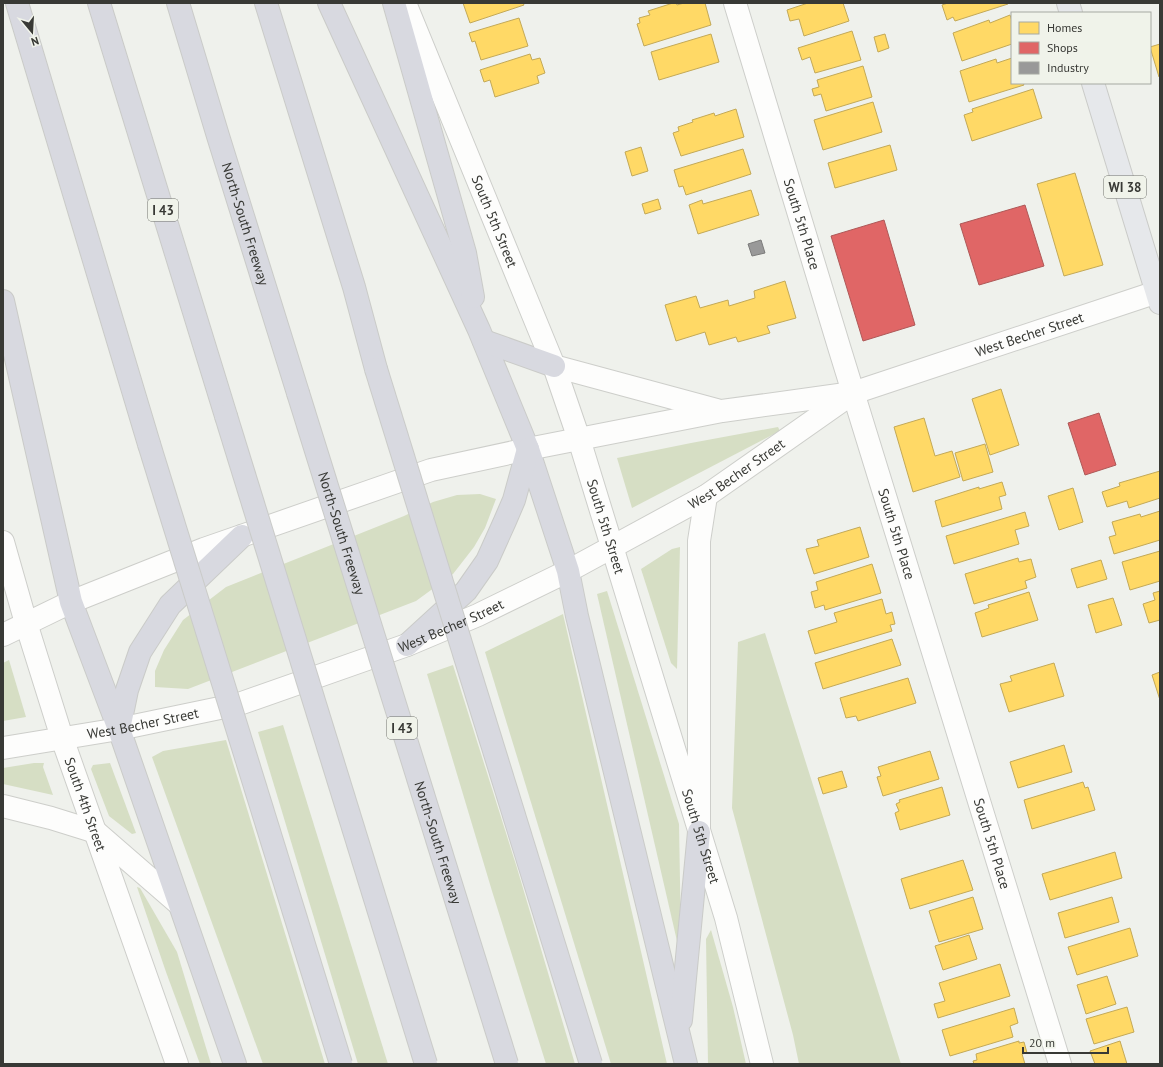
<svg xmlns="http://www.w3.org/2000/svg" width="1163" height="1067" font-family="'PT Sans',sans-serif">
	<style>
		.green { fill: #d6dec4 }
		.homes { fill: #ffd966; stroke: #c3a957 }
		.shops { fill: #e06666; stroke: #ae5857 }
		.industry { fill: #999; stroke: #7c7c7b }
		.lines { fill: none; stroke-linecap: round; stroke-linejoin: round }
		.minor-casing { stroke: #cdceca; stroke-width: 24 }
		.tertiary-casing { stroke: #cdceca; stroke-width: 24 }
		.secondary-casing { stroke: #cdceca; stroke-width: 24 }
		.primary-casing { stroke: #cacbc8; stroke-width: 24 }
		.motorway-casing { stroke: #cacbc8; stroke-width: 24 }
		.minor { stroke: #fdfdfc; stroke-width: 22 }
		.tertiary { stroke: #fdfdfc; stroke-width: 22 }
		.secondary { stroke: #fdfdfc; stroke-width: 22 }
		.primary { stroke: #e6e8eb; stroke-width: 22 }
		.motorway { stroke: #d8d9e0; stroke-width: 22 }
		.motorway-bridge-casing { stroke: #cacbc8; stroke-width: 24; stroke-linecap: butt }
		.motorway-bridge { stroke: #d8d9e0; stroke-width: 22 }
		.labels { text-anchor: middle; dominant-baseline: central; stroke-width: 4; stroke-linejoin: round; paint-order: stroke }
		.shield { fill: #f0f3ea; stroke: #6f716b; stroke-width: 1 }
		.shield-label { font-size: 13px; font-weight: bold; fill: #383935 }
		.street-label { font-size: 14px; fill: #383935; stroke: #f0f3ea }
	</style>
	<rect width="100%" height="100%" fill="#eff1ec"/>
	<g class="green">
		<path d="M778 427 780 431 632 508 617 458 691 443Z"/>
		<path d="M480 494 496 499 485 528 474 547 453 574 416 601 188 689 155 687V671L164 650 183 620 226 587 404 516 433 502 457 495Z"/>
		<path d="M680 547 677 669 671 663 641 569 672 549Z"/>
		<path d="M607 591 679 824 681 940 677 941 597 594Z"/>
		<path d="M563 614 667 1064H611L485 652Z"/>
		<path d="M765 633 901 1064H799L793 1035 732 808 738 642Z"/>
		<path d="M9 660 26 717 3 721V663Z"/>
		<path d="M453 665 517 868 575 1064H546L492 891 427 674Z"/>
		<path d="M283 725 388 1064H358L258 732Z"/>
		<path d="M226 740 325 1064H263L152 757 163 751Z"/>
		<path d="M34 763H44L43 767 53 795 3 784V768Z"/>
		<path d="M110 763 136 833 132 834 109 816 91 769 93 765Z"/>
		<path d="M137 887 140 888 177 952 211 1064H200L166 972Z"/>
		<path d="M711 930 733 1007 746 1064H708L706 939Z"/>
	</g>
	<g class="homes">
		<path d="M463 3H523L524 5 470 23Z"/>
		<path d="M673 3H676L677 5 684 3H705L711 25 644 46 637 24 640 23 639 18 650 15 648 11Z"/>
		<path d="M808 3H843L849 21 804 36 799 19 790 21 787 10Z"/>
		<path d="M948 3H1007L1008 4 955 21 953 17 947 20 942 5Z"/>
		<path d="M1010 15 1012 21V44L962 61 953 33 989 20 990 23Z"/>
		<path d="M519 18 528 46 481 60 475 41 472 42 469 33Z"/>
		<path d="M852 31 861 60 815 73 810 57 802 60 798 48Z"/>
		<path d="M711 34 719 62 659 80 651 52Z"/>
		<path d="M885 34 889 48 878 52 874 37Z"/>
		<path d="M1160 44V77H1159L1150 47Z"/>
		<path d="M530 54 532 60 540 58 545 73 537 76 539 83 495 97 490 80 484 82 480 70Z"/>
		<path d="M1012 58V83H1023L1024 85 969 102 960 71 996 59 997 63Z"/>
		<path d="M863 66 872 97 826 111 821 94 814 96 812 89 819 87 817 80Z"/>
		<path d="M1033 89 1042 118 972 141 964 115 973 112 972 109Z"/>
		<path d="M873 102 882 132 823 150 814 120Z"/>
		<path d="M736 109 744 137 681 156 673 133 679 131 678 127 693 122 692 120 714 113 715 116Z"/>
		<path d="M890 145 897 170 835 188 828 163Z"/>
		<path d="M641 147 648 171 632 176 625 152Z"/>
		<path d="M743 149 751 174 686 195 683 186 679 187 674 170Z"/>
		<path d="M1075 173 1103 265 1064 276 1037 184Z"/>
		<path d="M751 190 759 215 698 234 689 205 702 200 703 204Z"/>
		<path d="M658 199 661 209 645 214 642 204Z"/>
		<path d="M785 281 796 318 767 326 770 333 738 342 736 337 709 345 705 332 676 341 665 305 696 296 700 308 728 300 729 306 755 298 754 291Z"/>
		<path d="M1001 389 1019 445 990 455 972 399Z"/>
		<path d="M924 418 935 456 952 451 960 477 913 492 894 427Z"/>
		<path d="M985 444 993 472 963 481 955 453Z"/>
		<path d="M1160 471V498L1129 508 1127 501 1107 507 1102 492 1120 486 1119 483Z"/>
		<path d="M1002 482 1006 495 999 497 1002 509 942 527 935 501 979 487V489Z"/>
		<path d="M1073 488 1083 522 1059 530 1048 496Z"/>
		<path d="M1160 511V540L1114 554 1109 537 1116 535 1112 522 1140 514 1141 517Z"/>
		<path d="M1025 512 1029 526 1015 530 1019 544 954 564 946 536Z"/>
		<path d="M860 527 869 557 814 574 806 549 819 546 817 540Z"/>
		<path d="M1160 551V581L1130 590 1122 562Z"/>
		<path d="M1018 558 1019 562 1031 559 1036 577 1025 581 1027 588 974 604 965 574Z"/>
		<path d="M1101 560 1107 579 1077 588 1071 569Z"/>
		<path d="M872 564 881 593 825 610 824 605 815 608 811 592 818 590 816 582Z"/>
		<path d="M1160 591V620L1149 623 1143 604 1155 600 1153 593Z"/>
		<path d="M1029 592 1038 620 982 637 975 613 989 608 988 605Z"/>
		<path d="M1113 598 1122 625 1096 633 1088 605Z"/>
		<path d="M882 599 886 614 892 612 895 624 890 625 892 631 815 654 808 631 837 622 834 613Z"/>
		<path d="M892 639 901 665 823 689 815 663Z"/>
		<path d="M1054 663 1064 696 1009 712 1000 684 1012 681 1010 676Z"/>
		<path d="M1160 672V700L1152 675Z"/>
		<path d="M908 678 916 703 858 721 856 716 846 718 840 698Z"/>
		<path d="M1064 745 1072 772 1018 788 1010 762Z"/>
		<path d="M930 751 939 779 883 796 877 777 881 776 878 767Z"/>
		<path d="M842 771 847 787 823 794 818 778Z"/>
		<path d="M1083 782 1085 788 1088 787 1095 810 1032 829 1024 800Z"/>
		<path d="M942 787 950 815 900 830 895 813 899 811 896 804 900 802 899 800Z"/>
		<path d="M1115 852 1122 878 1050 900 1042 874Z"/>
		<path d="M963 860 973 890 910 909 901 879Z"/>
		<path d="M973 897 983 929 939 942 929 911Z"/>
		<path d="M1112 897 1119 922 1065 938 1058 913Z"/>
		<path d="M1130 928 1138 956 1077 975 1068 947Z"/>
		<path d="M969 935 977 959 943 970 935 946Z"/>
		<path d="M1000 964 1010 996 938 1018 934 1004 945 1001 939 983Z"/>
		<path d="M1107 976 1116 1004 1086 1014 1077 985Z"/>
		<path d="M1127 1007 1134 1032 1094 1044 1086 1019Z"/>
		<path d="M1014 1008 1018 1023 1010 1026 1013 1037 950 1056 942 1030Z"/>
		<path d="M1019 1041V1043L1024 1042 1027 1053 1022 1054 1025 1064H974L973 1061 977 1060 976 1054Z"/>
		<path d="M1120 1041 1127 1064H1095L1090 1051Z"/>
	</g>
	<g class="shops">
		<path d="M1025 205 1044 266 979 285 960 224Z"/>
		<path d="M884 220 915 325 863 341 831 236Z"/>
		<path d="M1099 413 1116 465 1085 475 1068 423Z"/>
	</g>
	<path class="industry" d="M761 240 765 253 752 256 748 244Z"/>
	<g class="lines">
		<defs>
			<g id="minor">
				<path id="s1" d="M735 3 840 350 1060 1064"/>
			</g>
			<g id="tertiary">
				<path id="s2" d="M405 3 554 366 579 439 726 918 762 1064"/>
				<path id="s3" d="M3 542 26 623 62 738 177 1064"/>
			</g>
			<g id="secondary">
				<path d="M554 366 717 410"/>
				<path id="s4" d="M3 635 71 602 204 549 431 470 528 449 722 411 853 393 1157 292"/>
				<path id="s5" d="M3 748 119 729 239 704 407 645 478 615 568 571 706 496 850 395"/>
				<path d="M3 806 51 818 96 832 179 904"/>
				<path d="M699 832V541L706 496"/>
			</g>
			<g id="primary">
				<path d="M1068 3 1071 13"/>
				<path d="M1093 83 1160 303"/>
			</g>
			<g id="motorway">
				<path d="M17 3 149 444"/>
				<path d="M99 3 226 416"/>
				<path id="s6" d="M178 3 218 136 298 393"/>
				<path d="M266 3 354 287 376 369"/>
				<path d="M329 3 479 330 528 449 568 571 577 616 686 1064"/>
				<path d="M394 3 465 253 473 297"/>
				<path d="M3 301 71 602 119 729 235 1064"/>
				<path d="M484 341 554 366"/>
				<path d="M407 645 466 591 487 561 505 521 514 500 528 449"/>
				<path d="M119 729 127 690 140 652 170 605 242 536"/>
				<path d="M681 1020 699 832"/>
			</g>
		</defs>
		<use href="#minor" class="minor-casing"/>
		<use href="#tertiary" class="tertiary-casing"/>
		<use href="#secondary" class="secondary-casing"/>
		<use href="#primary" class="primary-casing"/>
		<use href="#motorway" class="motorway-casing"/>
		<use href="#minor" class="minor"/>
		<use href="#tertiary" class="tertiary"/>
		<use href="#secondary" class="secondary"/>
		<use href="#primary" class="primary"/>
		<use href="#motorway" class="motorway"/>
		<defs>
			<g id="motorway-bridge">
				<path d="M376 369 591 1064"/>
				<path id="s7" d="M298 393 507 1064"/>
				<path d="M226 416 426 1064"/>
				<path d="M149 444 341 1064"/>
			</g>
		</defs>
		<use href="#motorway-bridge" class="motorway-bridge-casing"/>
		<use href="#motorway-bridge" class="motorway-bridge"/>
	</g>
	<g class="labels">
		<g class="shield">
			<rect x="1104" y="176" width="42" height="22" rx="3"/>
			<rect x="148" y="199" width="30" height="22" rx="3"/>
			<rect x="387" y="717" width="30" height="22" rx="3"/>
		</g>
		<g class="shield-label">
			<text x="1125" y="187">WI 38</text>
			<text x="163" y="210">I 43</text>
			<text x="402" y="728">I 43</text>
		</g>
		<g class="street-label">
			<text stroke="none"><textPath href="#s2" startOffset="236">South 5th Street</textPath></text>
			<text stroke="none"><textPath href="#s6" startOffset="231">North-South Freeway</textPath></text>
			<text stroke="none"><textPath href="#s1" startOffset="231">South 5th Place</textPath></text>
			<text stroke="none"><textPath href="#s4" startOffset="1074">West Becher Street</textPath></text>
			<text stroke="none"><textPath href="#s5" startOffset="790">West Becher Street</textPath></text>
			<text stroke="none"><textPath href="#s2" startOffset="561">South 5th Street</textPath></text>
			<text stroke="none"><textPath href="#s7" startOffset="147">North-South Freeway</textPath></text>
			<text stroke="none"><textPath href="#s1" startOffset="555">South 5th Place</textPath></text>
			<text stroke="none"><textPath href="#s5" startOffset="466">West Becher Street</textPath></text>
			<text stroke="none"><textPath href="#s5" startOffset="142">West Becher Street</textPath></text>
			<text stroke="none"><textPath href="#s3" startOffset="275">South 4th Street</textPath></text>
			<text stroke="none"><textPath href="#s2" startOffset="885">South 5th Street</textPath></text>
			<text stroke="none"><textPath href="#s7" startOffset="471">North-South Freeway</textPath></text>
			<text stroke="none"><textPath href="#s1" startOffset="879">South 5th Place</textPath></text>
		</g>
	</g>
	<rect width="1163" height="1067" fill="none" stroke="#383935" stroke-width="8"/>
	<rect x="1011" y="12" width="140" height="72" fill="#f0f3ea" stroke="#a6a9a2"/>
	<rect x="1019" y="22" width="20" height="12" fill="#ffd966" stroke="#a6a9a2"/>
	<text x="1047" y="32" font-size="12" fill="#383935">Homes</text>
	<rect x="1019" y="42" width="20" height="12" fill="#e06666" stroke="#a6a9a2"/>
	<text x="1047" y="52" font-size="12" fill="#383935">Shops</text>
	<rect x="1019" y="62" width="20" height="12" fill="#999999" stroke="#a6a9a2"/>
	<text x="1047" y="72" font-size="12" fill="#383935">Industry</text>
	<g transform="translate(32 32) rotate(162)" stroke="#f0f3ea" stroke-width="3" paint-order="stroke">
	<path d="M0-3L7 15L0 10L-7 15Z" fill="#383935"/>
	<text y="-6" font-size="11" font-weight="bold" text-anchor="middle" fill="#383935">N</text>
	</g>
	<path d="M1023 1047v6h85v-6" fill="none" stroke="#383935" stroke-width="2"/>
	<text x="1029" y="1047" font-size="12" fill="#383935" stroke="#f0f3ea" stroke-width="3" paint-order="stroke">20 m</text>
</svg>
